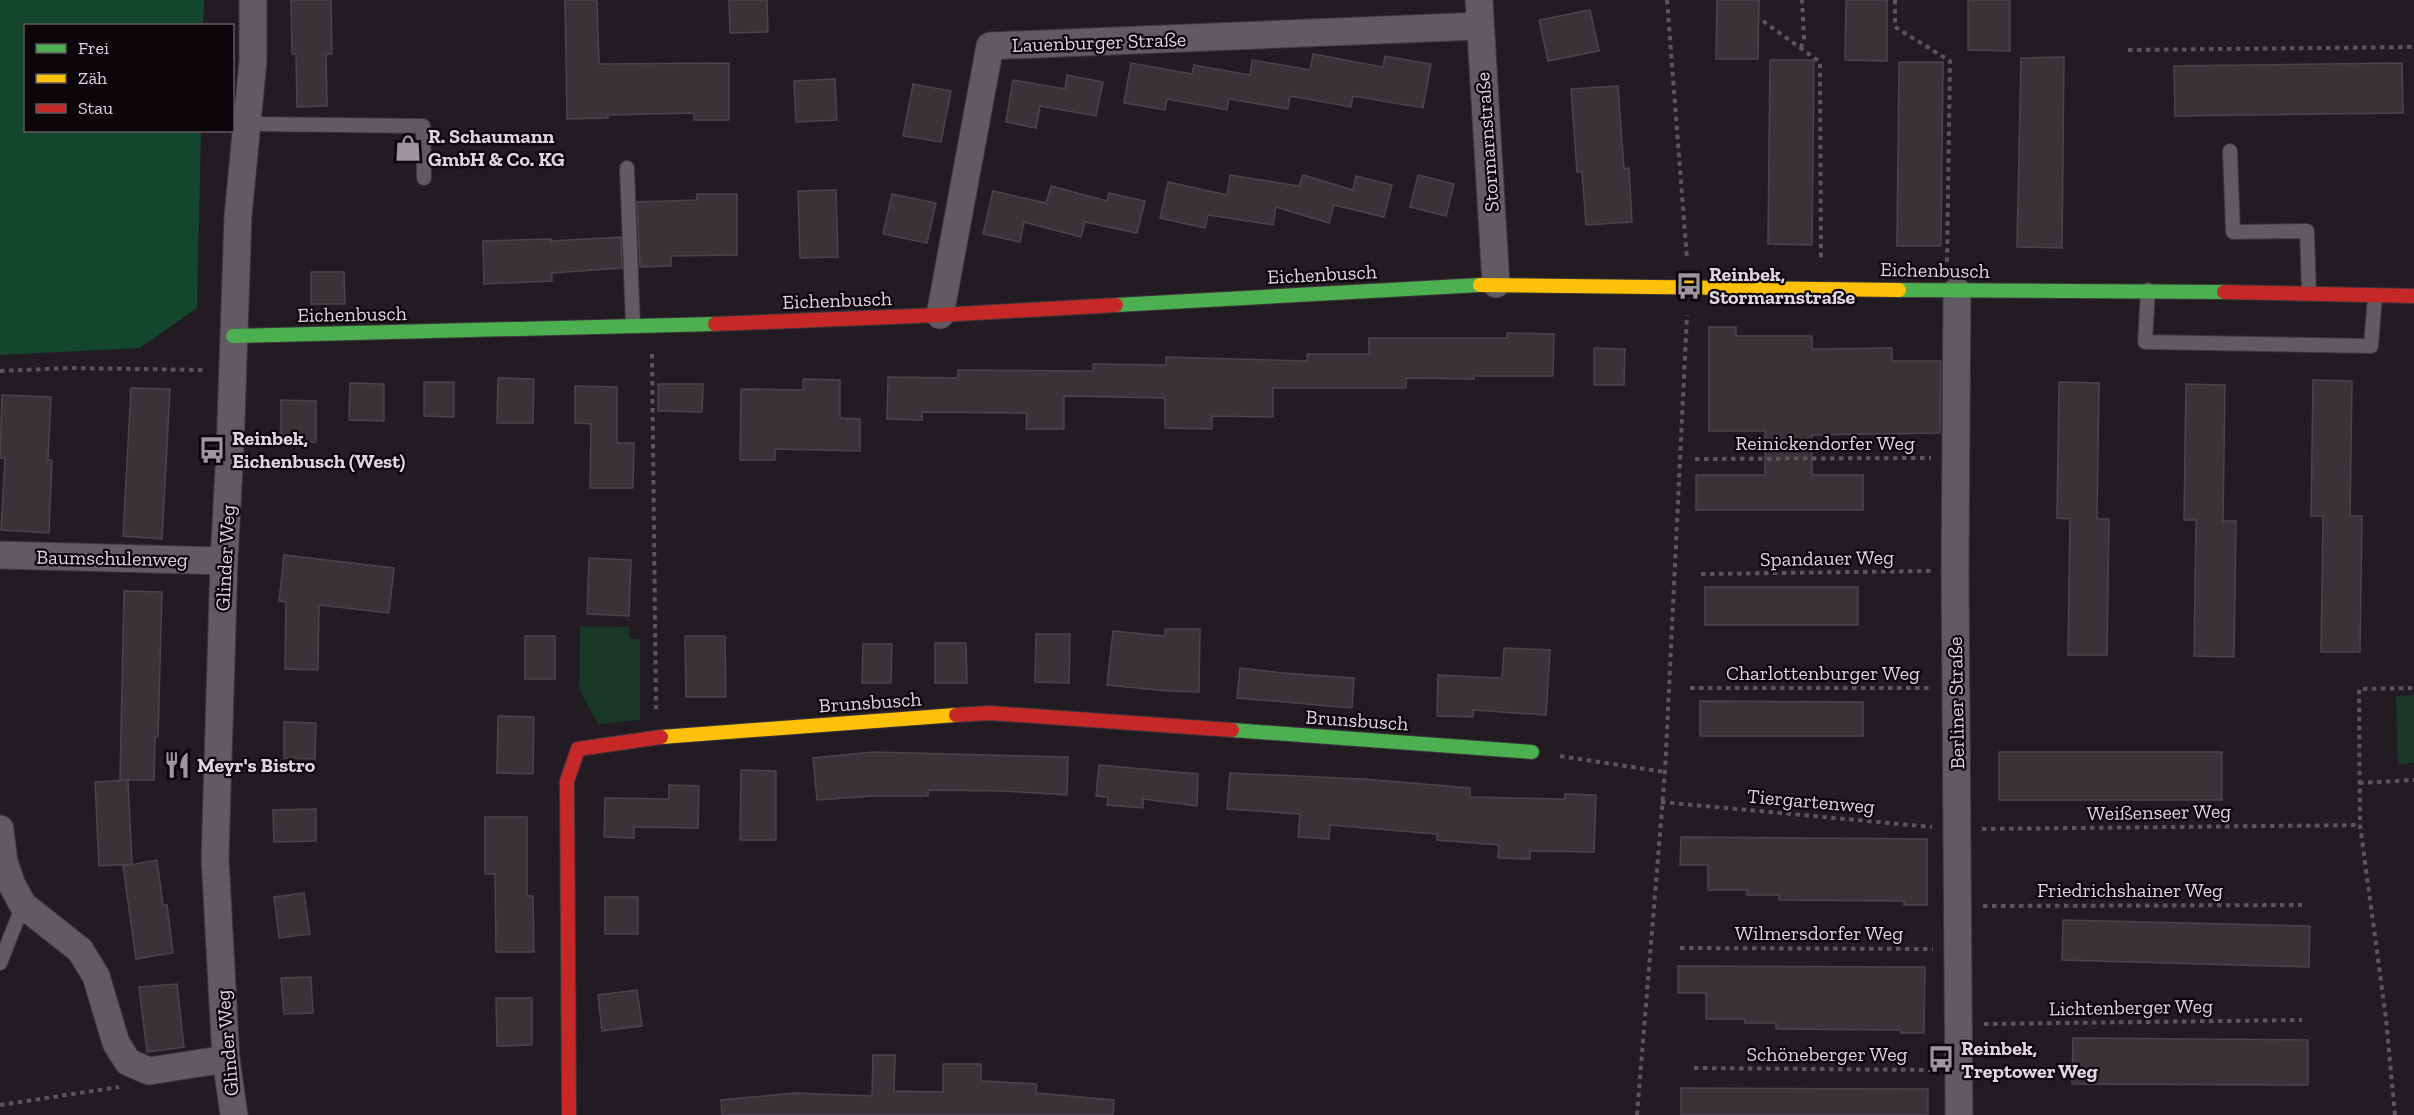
<svg xmlns="http://www.w3.org/2000/svg" width="2414" height="1115" font-family="'Zilla Slab',serif">
	<style>
		.green { fill: #193827 }
		.forest { fill: #14462e }
		.building { fill: #393338; stroke: #4b444a; stroke-width: 1.5 }
		.lines { fill: none; stroke-linecap: round; stroke-linejoin: round }
		.lane-casing { stroke: #3c363b; stroke-width: 16 }
		.street-casing { stroke: #3c363b; stroke-width: 29 }
		.fast-casing { stroke: #3c363b; stroke-width: 16 }
		.slow-casing { stroke: #3c363b; stroke-width: 16 }
		.jam-casing { stroke: #3c363b; stroke-width: 16 }
		.path { stroke: #5c565b; stroke-width: 4; stroke-dasharray: 4.5 4.5; stroke-linecap: butt }
		.lane { stroke: #615a60; stroke-width: 14 }
		.street { stroke: #615a60; stroke-width: 27 }
		.fast { stroke: #4caf50; stroke-width: 14 }
		.slow { stroke: #ffc107; stroke-width: 14 }
		.jam { stroke: #c62828; stroke-width: 14 }
		.labels { text-anchor: middle; dominant-baseline: central; stroke-width: 4.5; stroke-linejoin: round; paint-order: stroke }
		.street-label { font-size: 20px; fill: #dfd5de; stroke: #0b060a }
		.poi-label { font-size: 20px; font-weight: bold; fill: #dfd5de; stroke: #0b060a; text-anchor: start }
	</style>
	<rect width="100%" height="100%" fill="#221b21"/>
	<g class="green">
		<path d="M580 626 629 627V639H640V720L598 724 579 689Z"/>
		<path d="M2414 695V763L2398 764 2396 696Z"/>
	</g>
	<path class="forest" d="M0 0H204L203 25 26 26V130L201 131 197 308 140 348 0 355Z"/>
	<g class="building">
		<path d="M291 0H331L332 54H326L327 106 297 107 296 54H292Z"/>
		<path d="M565 0H597L599 64 729 63V120H694V113L608 115V118L567 119Z"/>
		<path d="M729 0H767L768 32 730 33Z"/>
		<path d="M1717 0H1759L1758 59H1716Z"/>
		<path d="M1846 0H1887V61L1845 60Z"/>
		<path d="M1968 0H2010V51L1968 50Z"/>
		<path d="M1590 10 1599 51 1548 61 1539 20Z"/>
		<path d="M1313 54 1383 67 1385 56 1431 64 1423 108 1353 96 1351 107 1290 96 1288 109 1229 99 1227 110 1167 99 1165 110 1124 103 1131 63 1192 74 1194 65 1250 75 1252 60 1310 70Z"/>
		<path d="M2064 57 2062 248 2017 247 2021 58Z"/>
		<path d="M1770 60H1814L1812 245 1768 244Z"/>
		<path d="M1899 62H1943L1941 246H1897Z"/>
		<path d="M2402 63 2403 113 2175 116 2174 66Z"/>
		<path d="M1067 75 1103 82 1096 116 1040 106 1036 128 1006 122 1013 80 1065 89Z"/>
		<path d="M835 79 837 120 796 122 794 81Z"/>
		<path d="M913 84 951 91 941 142 903 136Z"/>
		<path d="M1618 86 1624 169 1629 168 1632 222 1586 225 1582 172H1577L1571 89Z"/>
		<path d="M1230 175 1299 186 1303 175 1353 190 1356 176 1392 185 1384 217 1334 205 1329 223 1276 207 1273 225 1208 215 1205 228 1160 218 1168 182 1227 195Z"/>
		<path d="M1418 175 1454 184 1446 216 1410 207Z"/>
		<path d="M1051 186 1107 201 1109 193 1145 201 1137 233 1085 222 1081 237 1024 222 1020 242 983 234 993 191 1046 203Z"/>
		<path d="M836 190 838 257 800 258 798 191Z"/>
		<path d="M697 194H737V255L671 256V266L640 267 637 202 697 200Z"/>
		<path d="M892 194 936 203 927 243 883 234Z"/>
		<path d="M621 237 622 268 552 273V281L484 284 483 241 551 239V241Z"/>
		<path d="M311 272H344L345 304H311Z"/>
		<path d="M1709 327H1736V336H1812V349L1892 348V361H1941L1940 433 1812 435V475H1863V510H1696V475H1765V431H1709Z"/>
		<path d="M1507 333 1554 334 1553 376H1474V379L1406 378V388H1273V417L1212 416V429L1165 428V398L1064 396V429H1026L1027 413 922 412V420L887 419 888 377 958 378V370L1093 371V364L1166 365V357L1307 361V354H1369V338H1507Z"/>
		<path d="M1594 348 1625 349 1624 385H1594Z"/>
		<path d="M498 378 534 379 533 423H497Z"/>
		<path d="M803 379 840 380V418L860 419V451L775 449V460H740L741 389 803 390Z"/>
		<path d="M2313 380 2352 381 2350 516H2362L2360 652H2321L2323 516H2311Z"/>
		<path d="M424 382H454V417L424 416Z"/>
		<path d="M2059 382 2099 383 2097 519H2109L2107 655H2068L2070 519 2057 518Z"/>
		<path d="M350 383 384 384V421L349 420Z"/>
		<path d="M658 384H703L702 412 658 411Z"/>
		<path d="M2186 384 2225 385 2223 521H2236L2234 657 2194 656 2196 520H2184Z"/>
		<path d="M575 386 617 387V443H634L633 488H590L591 424 575 423Z"/>
		<path d="M131 388 170 389 162 539 123 536Z"/>
		<path d="M2 395 51 397 48 460H52L49 533 1 530 5 458H0Z"/>
		<path d="M281 400 316 401V442H281Z"/>
		<path d="M284 555 394 568 389 613 319 605 318 670 285 669 286 602 279 601Z"/>
		<path d="M589 558 631 560 629 616 587 614Z"/>
		<rect x="1705" y="587" width="153" height="38"/>
		<path d="M124 591 162 592 158 737H155L154 780H120Z"/>
		<path d="M1165 629H1200L1199 692 1168 691 1107 685 1113 631 1165 636Z"/>
		<path d="M1036 634H1070L1069 683 1035 682Z"/>
		<rect x="525" y="636" width="30" height="43"/>
		<path d="M685 636H725L726 697H686Z"/>
		<path d="M935 643H966L967 683H935Z"/>
		<path d="M863 644H892L891 683H862Z"/>
		<path d="M1504 648 1550 650 1546 715 1473 710V717L1437 716 1438 675 1502 678Z"/>
		<path d="M1240 668 1283 673 1354 678 1352 708 1237 698Z"/>
		<path d="M1700 701 1863 702V736H1700Z"/>
		<path d="M498 716 534 717 533 774 497 773Z"/>
		<path d="M284 722 316 723 315 759 284 758Z"/>
		<path d="M873 752 1068 757 1067 795 1003 791 928 790V796H873L817 800 813 758Z"/>
		<rect x="1999" y="752" width="223" height="48"/>
		<path d="M1099 765 1198 774 1197 806 1143 799V808L1107 805 1108 797 1096 796Z"/>
		<path d="M741 770 776 771V840H740Z"/>
		<path d="M1230 773 1364 779 1470 788V797L1565 799V794L1596 795 1594 852 1530 851V859L1498 858 1499 845 1437 840V834L1330 825 1329 839 1298 837 1300 814 1227 809Z"/>
		<path d="M128 780 132 864 99 866 95 782Z"/>
		<path d="M669 785 699 786 698 828 634 827V838L604 837 605 798 669 799Z"/>
		<path d="M316 809V841L274 842 273 810Z"/>
		<path d="M485 817H527V896H533L534 952H496L495 874H485Z"/>
		<path d="M1681 837 1927 839V905H1904V901L1779 900V895H1747V890H1708V865H1680Z"/>
		<path d="M157 860 163 905H167L173 953 136 959 123 866Z"/>
		<path d="M304 893 310 934 279 938 274 897Z"/>
		<rect x="605" y="897" width="33" height="37"/>
		<path d="M2063 920 2310 926 2309 967 2062 960Z"/>
		<path d="M1678 966 1925 967 1924 1033H1901V1030L1776 1029V1023H1745V1019H1706V993H1678Z"/>
		<path d="M311 977 313 1013 284 1014 281 978Z"/>
		<path d="M177 984 184 1047 147 1052 139 987Z"/>
		<path d="M637 990 642 1026 602 1031 598 995Z"/>
		<path d="M496 998H532V1045L497 1046Z"/>
		<path d="M2073 1038 2308 1040V1085L2072 1084Z"/>
		<path d="M873 1055H895L894 1091 943 1092V1064H981V1081L1037 1084 1036 1093 1114 1100 1113 1115H722L721 1100 796 1093 872 1096Z"/>
		<path d="M1681 1088 1928 1089V1115H1681Z"/>
	</g>
	<g class="lines">
		<defs>
			<g id="lane">
				<path d="M247 124 423 126 424 178"/>
				<path d="M2230 151 2233 232 2307 231 2309 293"/>
				<path d="M627 168 633 326"/>
				<path d="M2148 290 2145 342 2371 346 2375 296"/>
				<path d="M0 963 23 905"/>
			</g>
			<g id="street">
				<path d="M1479 0 1496 284"/>
				<path d="M1957 291 1955 571 1959 1115"/>
				<path d="M940 315 990 46 1480 26"/>
				<path d="M0 555 224 561"/>
				<path d="M0 829 4 862 12 885 23 905 80 950 96 976 116 1043 128 1062 149 1071 226 1059"/>
				<path d="M234 1115 226 1059 215 858 224 561 230 450 238 216 253 61V0"/>
			</g>
			<g id="fast">
				<path d="M1899 290 2224 292"/>
				<path d="M1116 305 1480 285"/>
				<path d="M233 336 715 324"/>
				<path d="M1232 730 1532 752"/>
			</g>
			<g id="slow">
				<path d="M1480 285 1899 290"/>
				<path d="M661 737 956 715"/>
			</g>
			<g id="jam">
				<path d="M2224 292 2414 296"/>
				<path d="M715 324 940 315 1116 305"/>
				<path d="M956 715 990 713 1232 730"/>
				<path d="M569 1115 567 781 578 749 661 737"/>
			</g>
		</defs>
		<use href="#lane" class="lane-casing"/>
		<use href="#street" class="street-casing"/>
		<use href="#fast" class="fast-casing"/>
		<use href="#slow" class="slow-casing"/>
		<use href="#jam" class="jam-casing"/>
		<g class="path">
			<path d="M1667 0 1687 259"/>
			<path d="M1895 0V27L1950 61 1947 263"/>
			<path d="M1763 21 1820 62 1821 260"/>
			<path d="M1801 48 1804 38 1802 0"/>
			<path d="M2128 50 2414 47"/>
			<path d="M652 354 656 709"/>
			<path d="M0 371 68 368 206 370"/>
			<path d="M1695 459 1931 458"/>
			<path d="M1701 574 1931 571"/>
			<path d="M1690 688H1929"/>
			<path d="M1560 756 1665 772"/>
			<path d="M2359 783 2414 780"/>
			<path d="M1661 802 1932 827"/>
			<path d="M1982 829 2360 825"/>
			<path d="M1983 906 2302 905"/>
			<path d="M1680 948 1933 949"/>
			<path d="M1984 1024 2302 1020"/>
			<path d="M1694 1068 1933 1070"/>
			<path d="M0 1105 119 1087"/>
			<path d="M1637 1115 1665 772 1687 315"/>
			<path d="M2395 1115 2386 1019 2360 825 2359 689 2414 688"/>
		</g>
		<use href="#lane" class="lane"/>
		<use href="#street" class="street"/>
		<use href="#fast" class="fast"/>
		<use href="#slow" class="slow"/>
		<use href="#jam" class="jam"/>
	</g>
	<defs>
		<symbol id="shop-bare" viewBox="-9 -9 18 18"><path d="M-5-2.5h2.3a2.7 3.5 0 0 1 5.4 0H5L5.5 6h-11ZM-1.5-2.5h3a1.5 2.3 0 0 0-3 0Z" fill="#9d949c" stroke="#0b060a" stroke-width="2.5" paint-order="stroke"/></symbol>
		<symbol id="bus-bare" viewBox="-9 -9 18 18"><path d="M-5-6H5V4H4V6H2V4H-2V6H-4V4H-5ZM-3.5-4V0h7V-4ZM-3.5 1.2v1.5H-2V1.2ZM2 1.2v1.5H3.5V1.2Z" fill="#9d949c" stroke="#0b060a" stroke-width="2.5" paint-order="stroke"/></symbol>
		<symbol id="restaurant-bare" viewBox="-9 -9 18 18"><path d="M-5-6h1v4h1v-4h1v4h1v-4h1v5L-1.5 .5V6h-2V.5L-5-1ZM5-6V6H3V1.5H1.5Q1.5-4 5-6Z" fill="#9d949c" stroke="#0b060a" stroke-width="2.5" paint-order="stroke"/></symbol>
	</defs>
	<g fill-rule="evenodd">
		<use href="#shop-bare" x="389" y="129" width="38" height="38"/>
		<use href="#bus-bare" x="1670" y="267" width="38" height="38"/>
		<use href="#bus-bare" x="193" y="431" width="38" height="38"/>
		<use href="#restaurant-bare" x="158" y="746" width="38" height="38"/>
		<use href="#bus-bare" x="1922" y="1040" width="38" height="38"/>
	</g>
	<g class="labels">
		<g class="street-label">
			<text transform="translate(1099 42) rotate(-2)">Lauenburger Straße</text>
			<text transform="translate(1487 142) rotate(-94)">Stormarnstraße</text>
			<text transform="translate(1935 270) rotate(1)">Eichenbusch</text>
			<text transform="translate(1322 274) rotate(-3)">Eichenbusch</text>
			<text transform="translate(837 300) rotate(-2)">Eichenbusch</text>
			<text transform="translate(352 314) rotate(-1)">Eichenbusch</text>
			<text x="1825" y="443">Reinickendorfer Weg</text>
			<text transform="translate(112 558) rotate(1)">Baumschulenweg</text>
			<text transform="translate(225 558) rotate(-87)">Glinder Weg</text>
			<text transform="translate(1827 558) rotate(-1)">Spandauer Weg</text>
			<text x="1823" y="673">Charlottenburger Weg</text>
			<text transform="translate(870 702) rotate(-4)">Brunsbusch</text>
			<text transform="translate(1956 703) rotate(-91)">Berliner Straße</text>
			<text transform="translate(1357 720) rotate(4)">Brunsbusch</text>
			<text transform="translate(1811 801) rotate(5)">Tiergartenweg</text>
			<text transform="translate(2159 812) rotate(-1)">Weißenseer Weg</text>
			<text x="2130" y="890">Friedrichshainer Weg</text>
			<text x="1819" y="933">Wilmersdorfer Weg</text>
			<text transform="translate(2131 1007) rotate(-1)">Lichtenberger Weg</text>
			<text transform="translate(227 1043) rotate(-95)">Glinder Weg</text>
			<text x="1827" y="1054">Schöneberger Weg</text>
		</g>
		<g class="poi-label">
			<text x="428" y="136">R. Schaumann<tspan x="428" dy="23">GmbH &amp; Co. KG</tspan></text>
			<text x="1709" y="274">Reinbek,<tspan x="1709" dy="23">Stormarnstraße</tspan></text>
			<text x="232" y="438">Reinbek,<tspan x="232" dy="23">Eichenbusch (West)</tspan></text>
			<text x="197" y="765">Meyr's Bistro</text>
			<text x="1961" y="1048">Reinbek,<tspan x="1961" dy="23">Treptower Weg</tspan></text>
		</g>
	</g>
	<rect x="24" y="24" width="210" height="108" fill="#0b060a" stroke="#60595f" stroke-width="1.5"/>
	<rect x="36" y="44" width="30" height="9" fill="#4caf50" stroke="#60595f" stroke-width="1.5"/>
	<text x="78" y="54" font-size="18" fill="#dfd5de">Frei</text>
	<rect x="36" y="74" width="30" height="9" fill="#ffc107" stroke="#60595f" stroke-width="1.5"/>
	<text x="78" y="84" font-size="18" fill="#dfd5de">Zäh</text>
	<rect x="36" y="104" width="30" height="9" fill="#c62828" stroke="#60595f" stroke-width="1.5"/>
	<text x="78" y="114" font-size="18" fill="#dfd5de">Stau</text>
</svg>
